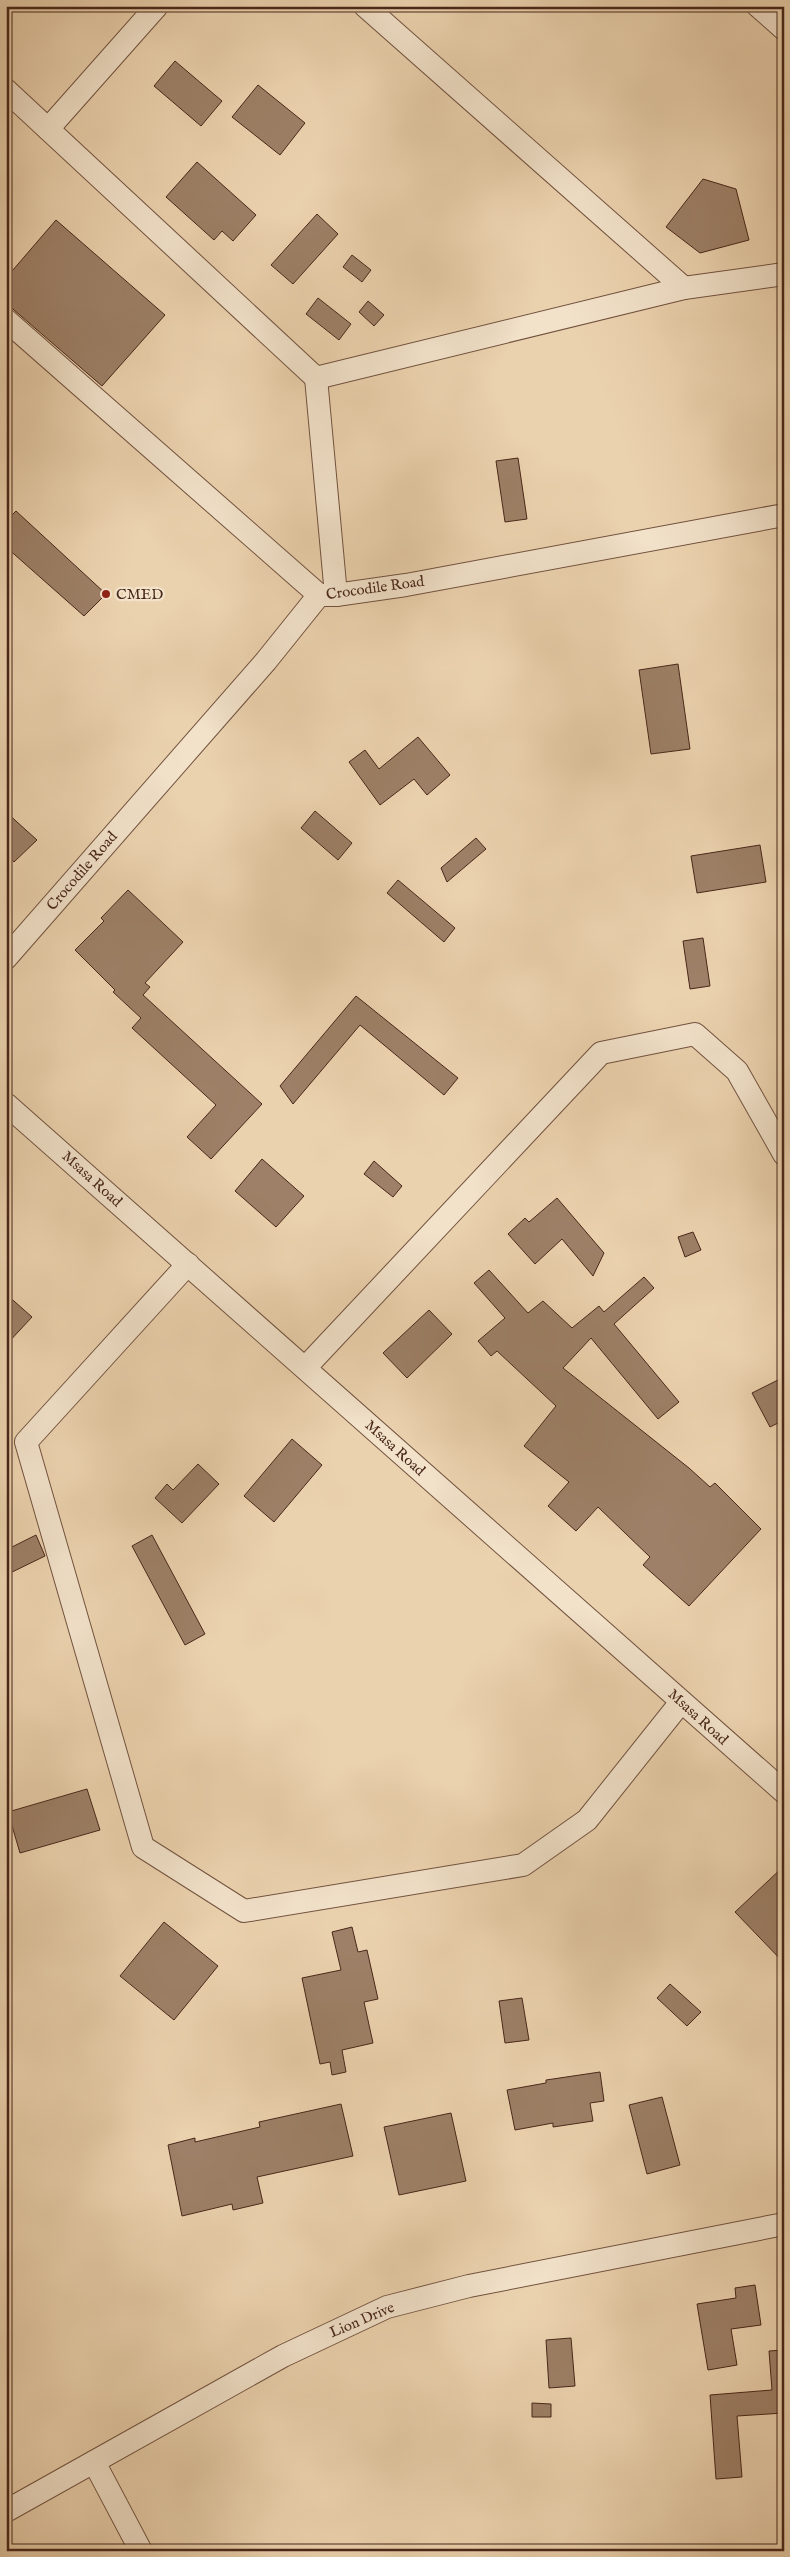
<svg xmlns="http://www.w3.org/2000/svg" width="790" height="2557" font-family="'IM FELL English',serif">
	<style>
		.building { fill: #9d8067; stroke: #49271a }
		.lines { fill: none; stroke-linecap: round; stroke-linejoin: round }
		.minor-casing { stroke: #72523f; stroke-width: 24 }
		.minor { stroke: #f2e2ca; stroke-width: 22 }
		.poi-dot { fill: #8f2418; stroke: #f2e2ca; stroke-width: 2 }
		.labels { text-anchor: middle; dominant-baseline: central; stroke-width: 4.5; stroke-linejoin: round; paint-order: stroke }
		.street-label { font-size: 15px; fill: #49271a; stroke: #f2e2ca }
		.poi-label { font-size: 15px; fill: #49271a; stroke: #f2e2ca; text-anchor: start }
	</style>
	<rect width="100%" height="100%" fill="#ebd2ae"/>
	<filter id="stains"><feTurbulence type="fractalNoise" baseFrequency=".004" numOctaves="4"/><feColorMatrix values="0 0 0 0 .2 0 0 0 0 .09 0 0 0 0 .02 0 0 0 .5 -.17"/></filter>
	<radialGradient id="worn" r=".72"><stop offset=".6" stop-color="#630" stop-opacity="0"/><stop offset="1" stop-color="#630" stop-opacity=".3"/></radialGradient>
	<g class="building">
		<path d="M175 61 222 101 201 126 154 86Z"/>
		<path d="M258 85 305 123 280 155 232 117Z"/>
		<path d="M197 162 256 215 233 241 222 231 214 240 166 197Z"/>
		<path d="M703 179 736 189 749 240 700 253 666 227Z"/>
		<path d="M317 214 338 234 293 284 271 265Z"/>
		<path d="M56 220 165 315 102 386 6 303V278Z"/>
		<path d="M352 255 371 270 362 282 343 267Z"/>
		<path d="M318 298 351 324 339 340 306 314Z"/>
		<path d="M368 301 384 315 374 326 359 312Z"/>
		<path d="M518 458 527 519 505 522 496 461Z"/>
		<path d="M16 511 106 594 84 616 6 547V521Z"/>
		<path d="M678 664 690 749 651 754 639 670Z"/>
		<path d="M418 737 450 775 427 795 414 779 380 805 349 762 365 750 379 769Z"/>
		<path d="M315 811 352 843 338 860 301 828Z"/>
		<path d="M6 812 37 840 14 862 6 854Z"/>
		<path d="M476 838 486 849 447 882 441 868Z"/>
		<path d="M760 845 766 882 697 893 691 856Z"/>
		<path d="M398 880 455 928 444 942 387 893Z"/>
		<path d="M128 890 183 942 145 983 150 987 143 995 262 1104 211 1159 187 1137 216 1105 132 1028 141 1018 113 992 115 990 75 950 104 921 101 918Z"/>
		<path d="M703 938 710 986 690 989 683 941Z"/>
		<path d="M356 996 458 1078 444 1095 360 1025 293 1104 280 1086Z"/>
		<path d="M262 1159 304 1196 276 1227 235 1191Z"/>
		<path d="M374 1161 402 1186 393 1197 364 1174Z"/>
		<path d="M557 1198 604 1253 593 1276 562 1239 535 1264 508 1234 525 1218 529 1222Z"/>
		<path d="M693 1232 701 1250 685 1257 678 1237Z"/>
		<path d="M489 1270 528 1313 543 1301 572 1328 599 1306 604 1312 644 1277 654 1288 614 1324 679 1402 658 1419 591 1338 563 1368 689 1468 710 1487 715 1483 761 1529 689 1606 643 1565 650 1557 598 1507 576 1531 548 1506 569 1482 524 1446 556 1406 497 1351 491 1356 478 1341 505 1318 474 1283Z"/>
		<path d="M6 1294 32 1317 6 1345Z"/>
		<path d="M429 1310 452 1334 407 1378 383 1353Z"/>
		<path d="M784 1377V1420L770 1427 752 1393Z"/>
		<path d="M292 1439 322 1465 274 1522 244 1496Z"/>
		<path d="M198 1464 219 1484 182 1523 155 1498 167 1484 173 1490Z"/>
		<path d="M36 1535 45 1556 6 1575V1550Z"/>
		<path d="M152 1535 205 1634 185 1645 132 1546Z"/>
		<path d="M87 1789 100 1830 20 1853 8 1812Z"/>
		<path d="M784 1866V1963L735 1912Z"/>
		<path d="M164 1922 218 1966 174 2020 120 1976Z"/>
		<path d="M352 1927 358 1952 367 1950 378 1999 364 2002 373 2043 342 2050 346 2072 332 2075 330 2062 320 2064 302 1978 341 1970 332 1932Z"/>
		<path d="M670 1984 701 2012 687 2026 657 1998Z"/>
		<path d="M522 1998 529 2040 505 2043 499 2001Z"/>
		<path d="M600 2072 604 2101 590 2103 593 2121 553 2127V2123L515 2130 507 2090 546 2083V2080Z"/>
		<path d="M662 2097 680 2165 647 2174 629 2105Z"/>
		<path d="M341 2104 353 2156 257 2177 263 2203 233 2210 232 2204 182 2216 168 2145 195 2138V2142L260 2127 259 2122Z"/>
		<path d="M451 2113 466 2181 399 2195 384 2127Z"/>
		<path d="M755 2285 761 2325 731 2329 737 2365 708 2370 697 2304 736 2298 735 2288Z"/>
		<path d="M571 2338 575 2386 549 2388 546 2340Z"/>
		<path d="M784 2350V2413L737 2416 742 2477 716 2479 710 2395 772 2390 769 2351Z"/>
		<path d="M532 2403 551 2404V2417H532Z"/>
	</g>
	<g class="lines">
		<defs>
			<g id="minor">
				<path d="M365 6 684 288"/>
				<path d="M758 6 784 29"/>
				<path d="M6 90 316 378 684 288 784 274"/>
				<path d="M48 129 157 6"/>
				<path d="M6 320 319 595"/>
				<path d="M316 378 336 595"/>
				<path d="M6 958 266 661 319 595H336L406 585 784 515"/>
				<path d="M6 1104 784 1792"/>
				<path d="M188 1264 26 1442 143 1847 244 1911 523 1865 587 1820 681 1702"/>
				<path d="M305 1368 601 1053 695 1034 737 1071 784 1154"/>
				<path d="M94 2462 141 2551"/>
				<path d="M6 2511 283 2356 387 2307 469 2286 784 2224"/>
			</g>
		</defs>
		<use href="#minor" class="minor-casing"/>
		<use href="#minor" class="minor"/>
	</g>
	<circle class="poi-dot" cx="106" cy="594" r="5"/>
	<g class="labels">
		<g class="street-label">
			<text transform="translate(375 588) rotate(-8)">Crocodile Road</text>
			<text transform="translate(82 871) rotate(-49)">Crocodile Road</text>
			<text transform="translate(92 1179) rotate(42)">Msasa Road</text>
			<text transform="translate(395 1448) rotate(42)">Msasa Road</text>
			<text transform="translate(698 1717) rotate(42)">Msasa Road</text>
			<text transform="translate(362 2320) rotate(-23)">Lion Drive</text>
		</g>
		<g class="poi-label">
			<text x="116" y="594">CMED</text>
		</g>
	</g>
	<rect width="790" height="2557" fill="none" stroke="#ebd2ae" stroke-width="25"/>
	<rect x="8" y="8" width="775" height="2542" fill="none" stroke="#49271a" stroke-width="2.5"/>
	<rect x="12" y="12" width="765" height="2532" fill="none" stroke="#49271a"/>
	<rect width="100%" height="100%" filter="url(#stains)"/>
	<rect width="100%" height="100%" fill="url(#worn)"/>
</svg>
